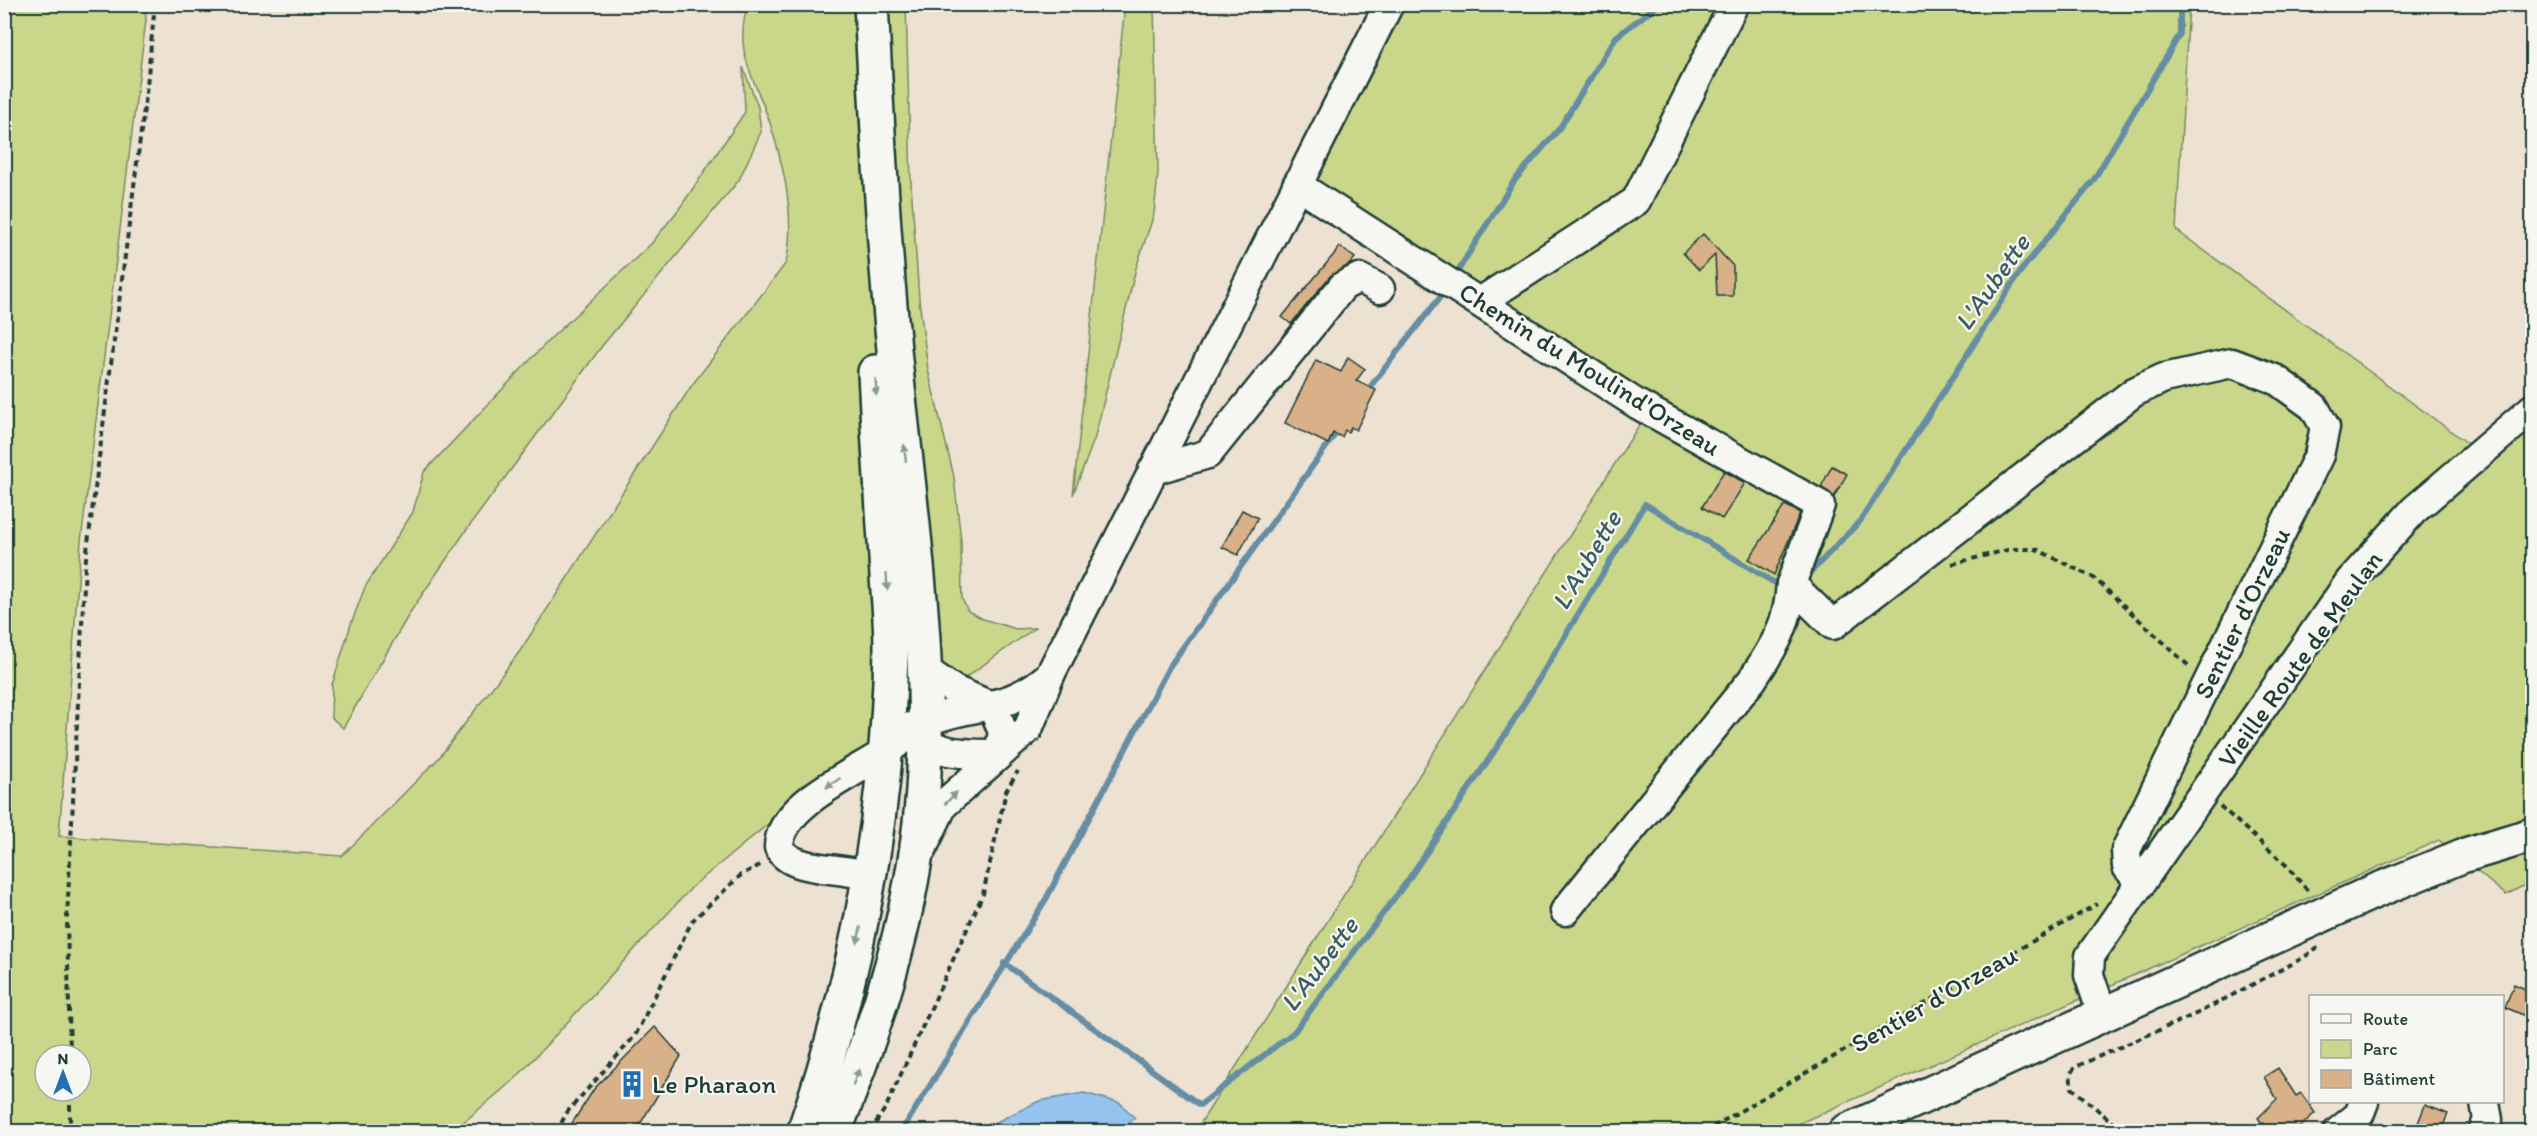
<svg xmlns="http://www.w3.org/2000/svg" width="2537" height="1136" font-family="Itim,sans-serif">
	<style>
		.green { fill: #cad78b; stroke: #748a60; stroke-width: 1.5; fill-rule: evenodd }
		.water { fill: #93c3ee; stroke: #658da4; stroke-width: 1.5 }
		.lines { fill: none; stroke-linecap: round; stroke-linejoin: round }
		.stream { stroke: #658da4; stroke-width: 6 }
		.building { fill: #d8b189; stroke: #1f3d34; stroke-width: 1.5 }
		.minor-casing { stroke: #1f3d34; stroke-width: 33 }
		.major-casing { stroke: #1f3d34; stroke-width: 38 }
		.path { stroke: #1f3d34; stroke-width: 4; stroke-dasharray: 6 4.5; stroke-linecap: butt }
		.minor { stroke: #f6f6f2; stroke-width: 28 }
		.major { stroke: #f6f6f2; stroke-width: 33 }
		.oneway { fill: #8a9a93 }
		.labels { text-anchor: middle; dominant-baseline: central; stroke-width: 4.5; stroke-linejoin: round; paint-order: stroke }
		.street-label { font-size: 26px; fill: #1f3d34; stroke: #f6f6f2 }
		.poi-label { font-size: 26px; fill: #1f3d34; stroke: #f6f6f2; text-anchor: start }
		.water-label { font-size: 27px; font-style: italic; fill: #3c5e62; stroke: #f6f6f2 }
	</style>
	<rect width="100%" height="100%" fill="#ede1d2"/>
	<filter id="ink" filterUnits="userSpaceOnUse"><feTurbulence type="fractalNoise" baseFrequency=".0167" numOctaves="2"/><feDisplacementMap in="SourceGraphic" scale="12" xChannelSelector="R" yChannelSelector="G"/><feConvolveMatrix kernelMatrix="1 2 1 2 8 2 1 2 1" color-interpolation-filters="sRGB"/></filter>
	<g filter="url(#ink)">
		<g class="green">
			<path d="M5 5H145L146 20 81 541 59 836 342 856 438 759 520 651 692 385 786 263C796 217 784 168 770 123 756 80 732 52 748 5H906L911 183 919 299 928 370 954 477 961 542 962 599 968 611 983 619 1016 629 1035 628 814 786 693 886 516 1078 453 1131 5 1132ZM45 1055H81V1091H45Z"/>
			<path d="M1125 5H1154L1158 173 1154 214 1136 268 1095 437 1073 495Z"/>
			<path d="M1391 5H2189L2176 230 2470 445 2532 420V881L2506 895 2439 840 1782 1131 1195 1132 1648 411 1290 199Z"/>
			<path d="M743 67 758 107 761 132 739 180 602 346 465 532 411 611 343 728 331 717 332 685 351 624 365 587 413 512 424 472 549 340 651 244 679 209 745 112Z"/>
		</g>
		<path class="water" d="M1084 1093 1120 1103 1135 1118 1120 1131H978L1039 1101Z"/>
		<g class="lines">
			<g class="stream">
				<path d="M1459 269 1514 181 1559 129 1616 37 1659 4"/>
				<path d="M1366 392 1441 296"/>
				<path d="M1806 577 1861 520 2020 272 2093 181 2180 34V4"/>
				<path d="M1004 963 1200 1105 1294 1032 1408 880 1503 738 1645 504 1773 582 1785 581"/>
				<path d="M901 1132 1046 899 1169 667 1339 429"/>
			</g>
		</g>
		<g class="building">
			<path d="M1703 234 1733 266V296H1717L1715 255 1699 270 1683 253Z"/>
			<path d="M1340 247 1355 258 1350 264 1330 276 1291 324 1282 317Z"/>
			<path d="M1348 357 1365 369 1356 381 1376 390 1356 430 1351 427 1348 432 1345 430 1342 437 1333 433 1328 444 1285 423 1316 360 1341 372Z"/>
			<path d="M1832 466 1847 474 1834 497 1821 487Z"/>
			<path d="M1724 471 1745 483 1722 519 1702 507Z"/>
			<path d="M1785 505 1800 513 1774 575 1749 559Z"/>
			<path d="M1242 510 1258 518 1238 555 1222 547Z"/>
			<path d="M2514 984 2532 992V1019L2505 1007Z"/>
			<path d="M655 1027 681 1056 636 1131H567L594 1089Z"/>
			<path d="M2278 1068 2296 1096 2301 1093 2315 1113 2296 1131H2269L2258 1118 2277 1099 2264 1077Z"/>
			<path d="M2425 1105 2448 1114 2442 1128 2439 1127 2437 1131H2415Z"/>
		</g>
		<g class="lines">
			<defs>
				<g id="minor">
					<path d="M1297 185 1637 404 1820 505 1791 584 1833 625 2134 392 2164 378 2232 363 2275 379 2314 407 2325 427 2319 455 2126 850 2127 867 2141 883"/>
					<path d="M1480 302 1636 201 1734 4"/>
					<path d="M1153 470 1208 454 1343 286 1359 278 1380 289"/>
					<path d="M910 727C930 756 968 754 999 754L1003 732 993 707 954 690 925 670"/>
					<path d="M922 849 943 805 1028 729 1050 675 1389 4"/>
					<path d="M870 877C845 866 789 873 779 847 779 805 855 773 884 753 900 743 911 728 928 721 977 701 1005 714 1050 675"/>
					<path d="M1565 911 1752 680C1775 645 1788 626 1791 584"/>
					<path d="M2103 1016 2089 975 2090 956 2350 581 2414 510 2532 409"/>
					<path d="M2338 1132 2359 1115 2364 1102"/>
					<path d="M2483 1132 2488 1120 2485 1102"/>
				</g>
				<g id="major">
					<path d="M804 1132C857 976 888 812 891 648 891 618 887 587 886 557 882 495 878 434 875 372"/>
					<path d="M834 1132C874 1032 908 930 920 823 936 677 913 533 898 388 884 261 878 133 871 4"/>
					<path d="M1845 1132 2373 892 2462 856 2532 835"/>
				</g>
			</defs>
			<use href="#minor" class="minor-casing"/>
			<use href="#major" class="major-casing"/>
			<g class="path">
				<path d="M1952 564 2011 549H2036L2094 578 2191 668"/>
				<path d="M2220 806 2286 865 2308 891"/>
				<path d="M70 1055 67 918 85 566 147 85 155 4"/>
				<path d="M70 1132V1091"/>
				<path d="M556 1132 568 1111 635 1036 692 921 741 875 762 864"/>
				<path d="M870 1132 886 1107 983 894 1006 791 1018 771"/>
				<path d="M1704 1132 2097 904"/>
				<path d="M2124 1132 2072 1088 2070 1074 2075 1067 2198 1013 2303 958 2318 947"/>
			</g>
			<use href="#minor" class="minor"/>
			<use href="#major" class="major"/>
		</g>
		<defs><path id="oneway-solid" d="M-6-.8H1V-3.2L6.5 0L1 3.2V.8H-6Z" transform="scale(1.5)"/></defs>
		<g class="oneway">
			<use href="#oneway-solid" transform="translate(876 387) rotate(87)"/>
			<use href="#oneway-solid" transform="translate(905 453) rotate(-96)"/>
			<use href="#oneway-solid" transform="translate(887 582) rotate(87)"/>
			<use href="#oneway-solid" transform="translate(833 783) rotate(146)"/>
			<use href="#oneway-solid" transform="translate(951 798) rotate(-45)"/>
			<use href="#oneway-solid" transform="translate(859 935) rotate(102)"/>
			<use href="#oneway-solid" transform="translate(856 1077) rotate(-68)"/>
		</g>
	</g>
	<defs>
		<symbol id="building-bare" viewBox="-9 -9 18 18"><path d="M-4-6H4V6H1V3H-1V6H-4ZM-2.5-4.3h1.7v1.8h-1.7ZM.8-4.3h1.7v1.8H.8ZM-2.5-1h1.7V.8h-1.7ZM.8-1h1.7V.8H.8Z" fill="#1f6fb2" stroke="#f6f6f2" stroke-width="2.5" paint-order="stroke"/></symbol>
	</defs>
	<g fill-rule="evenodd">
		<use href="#building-bare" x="613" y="1065" width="38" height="38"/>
	</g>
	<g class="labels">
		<g class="street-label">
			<text transform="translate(1590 369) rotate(32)">Chemin du Moulind'Orzeau</text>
			<text transform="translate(2242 613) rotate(-64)">Sentier d'Orzeau</text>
			<text transform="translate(2300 659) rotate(-54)">Vieille Route de Meulan</text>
			<text transform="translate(1934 999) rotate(-30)">Sentier d'Orzeau</text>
		</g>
		<g class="poi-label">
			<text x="652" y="1084">Le Pharaon</text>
		</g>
		<g class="water-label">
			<text transform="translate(1992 282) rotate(-55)">L'Aubette</text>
			<text transform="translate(1586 560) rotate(-59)">L'Aubette</text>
			<text transform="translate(1319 964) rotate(-53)">L'Aubette</text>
		</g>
	</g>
	<rect width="2537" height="1136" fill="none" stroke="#f6f6f2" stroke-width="24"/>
	<rect x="12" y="12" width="2513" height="1112" fill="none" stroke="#1f3d34" stroke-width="2" filter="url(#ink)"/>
	<rect x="2309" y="995" width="195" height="108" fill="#f6f6f2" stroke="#a0aca6" stroke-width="1.5"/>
	<rect x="2321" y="1014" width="30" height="9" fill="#f6f6f2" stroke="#a0aca6" stroke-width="1.5"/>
	<text x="2363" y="1025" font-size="18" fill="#1f3d34">Route</text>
	<rect x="2321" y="1040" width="30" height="18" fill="#cad78b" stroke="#a0aca6" stroke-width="1.5"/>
	<text x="2363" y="1055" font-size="18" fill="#1f3d34">Parc</text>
	<rect x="2321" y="1070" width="30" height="18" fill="#d8b189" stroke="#a0aca6" stroke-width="1.5"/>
	<text x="2363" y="1085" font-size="18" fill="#1f3d34">Bâtiment</text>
	<g transform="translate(63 1073)"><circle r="28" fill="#f6f6f2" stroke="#a0aca6" stroke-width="1.5"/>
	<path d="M0-4.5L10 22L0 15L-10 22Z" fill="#1f6fb2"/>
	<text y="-9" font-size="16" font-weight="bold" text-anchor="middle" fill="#1f3d34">N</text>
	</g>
</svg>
